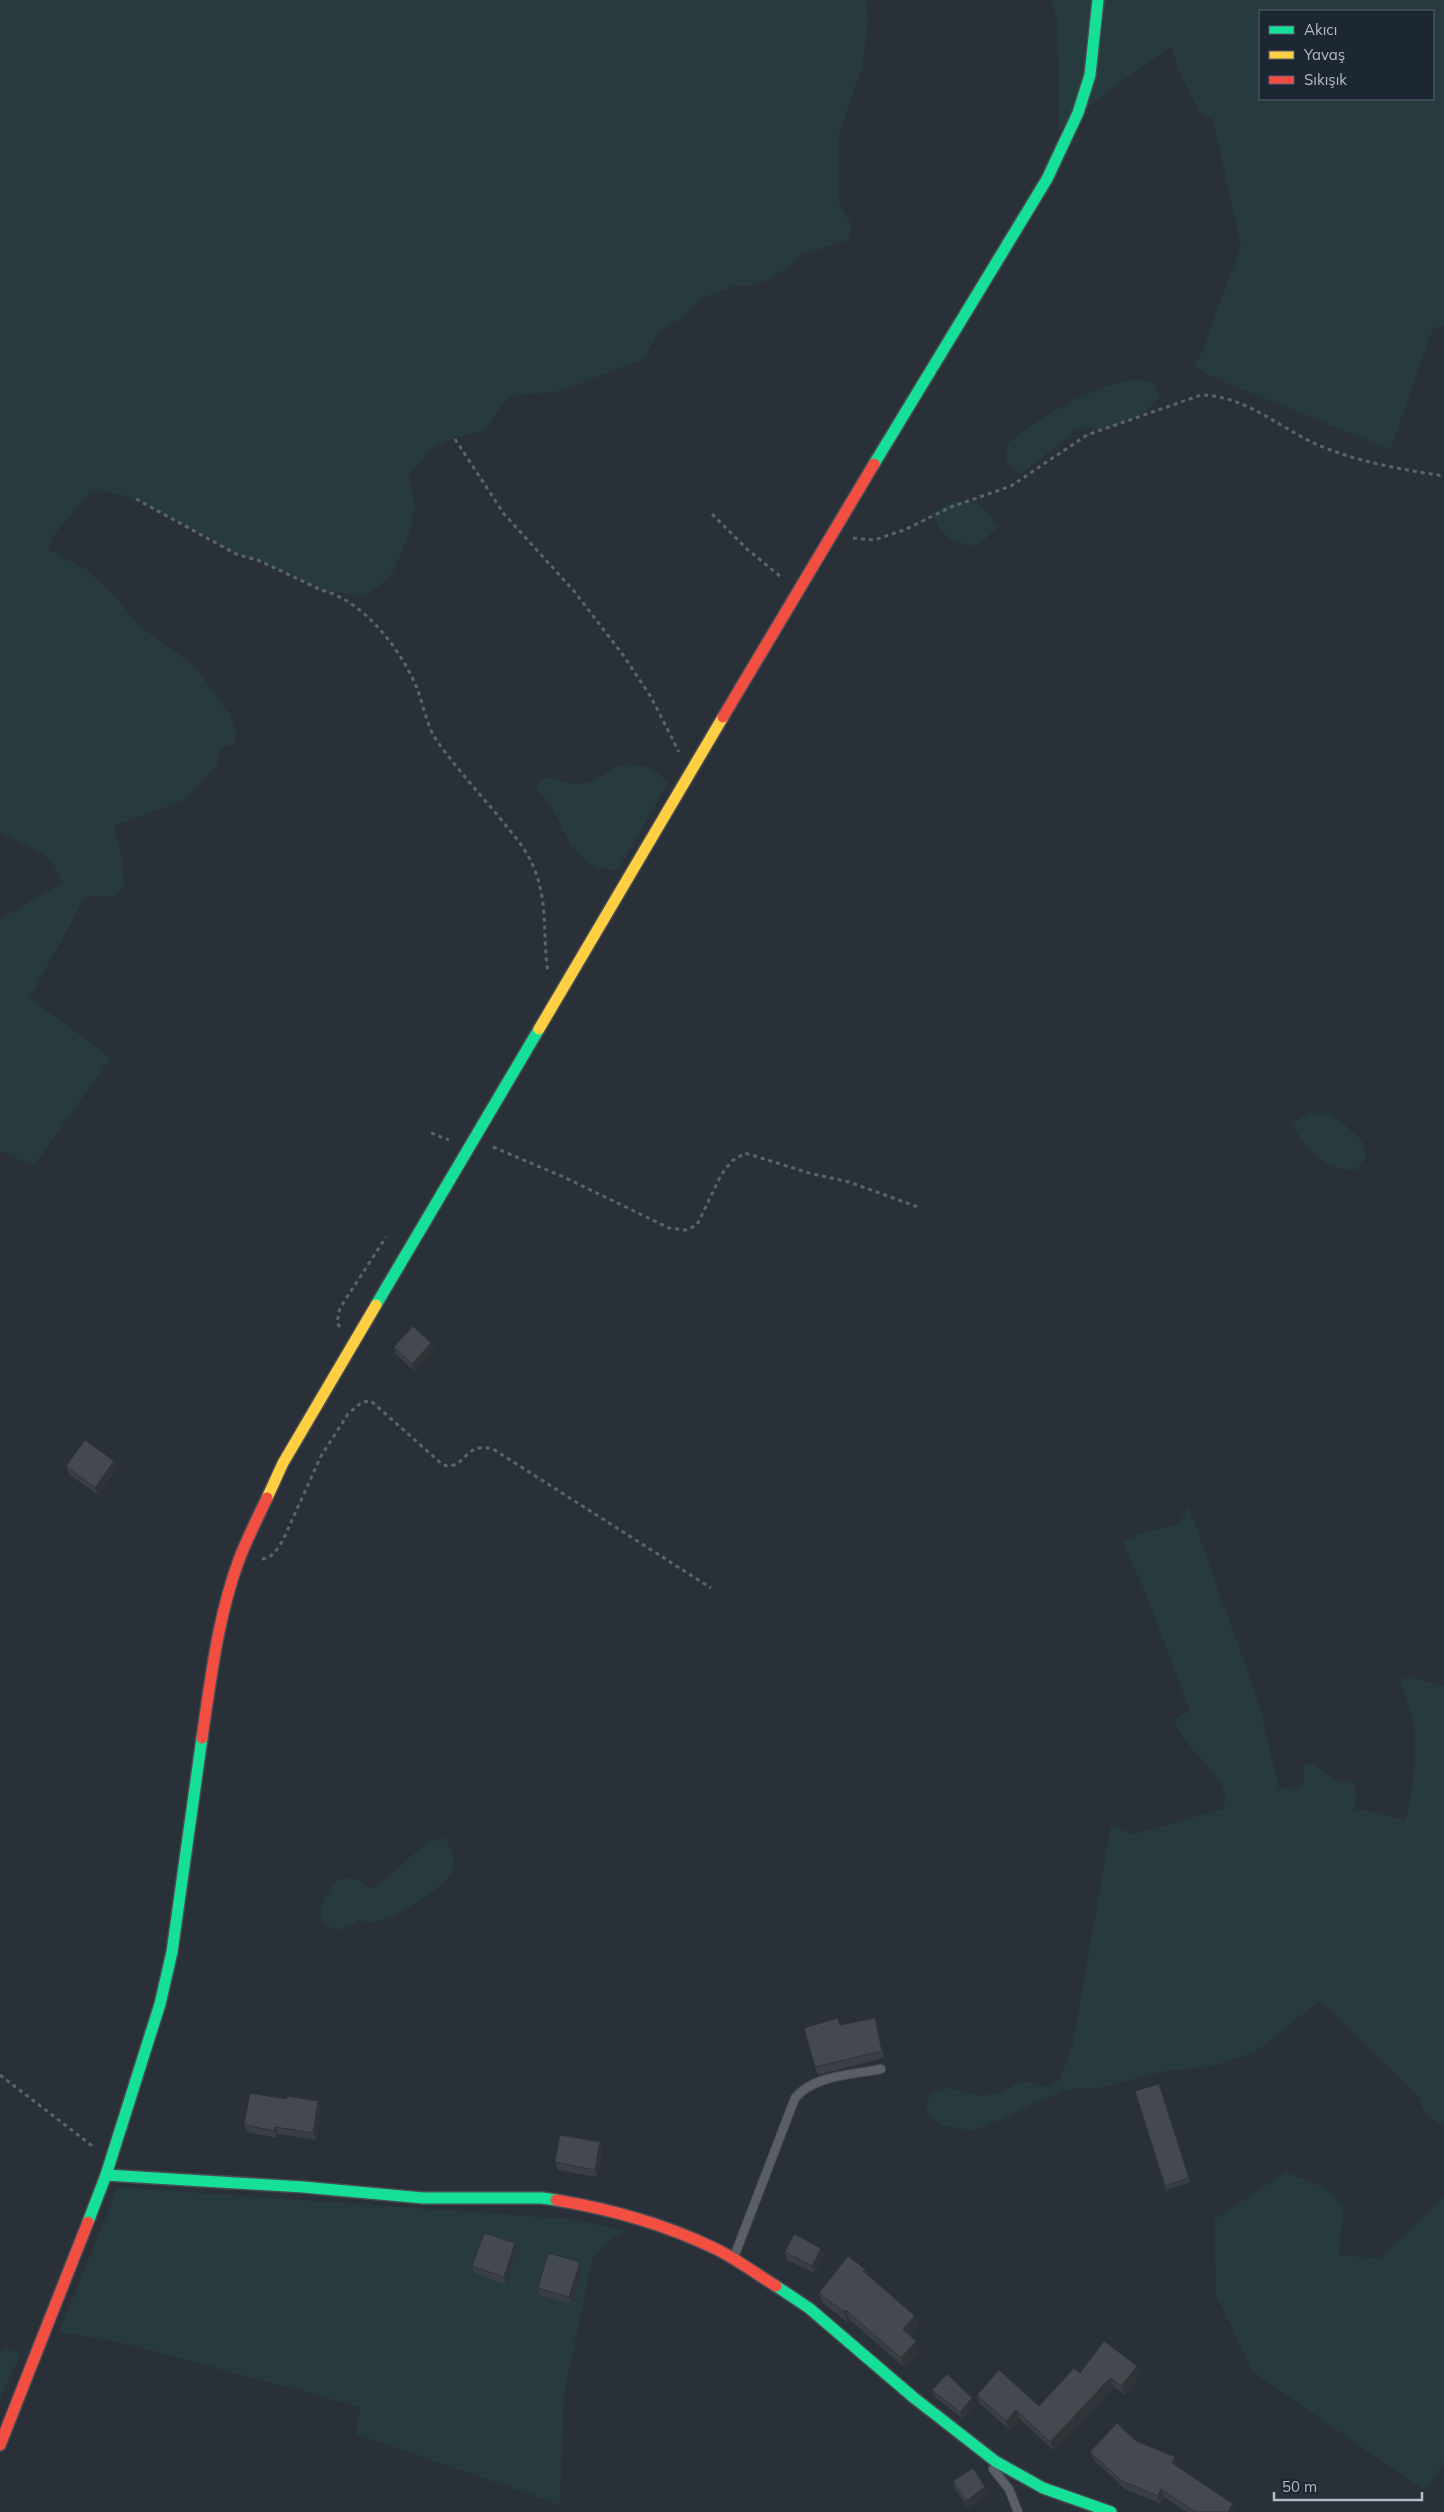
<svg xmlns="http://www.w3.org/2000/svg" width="1444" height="2512" font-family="Mulish,sans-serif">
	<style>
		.green { fill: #273a3e; fill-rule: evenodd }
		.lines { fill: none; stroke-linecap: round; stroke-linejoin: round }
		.lane-casing { stroke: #484c53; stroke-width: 10 }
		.fast-casing { stroke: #484c53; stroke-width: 14 }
		.slow-casing { stroke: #484c53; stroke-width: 14 }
		.jam-casing { stroke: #484c53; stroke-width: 14 }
		.path { stroke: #5d636a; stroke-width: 3; stroke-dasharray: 4 4; stroke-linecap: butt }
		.lane { stroke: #5a5e66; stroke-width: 8 }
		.fast { stroke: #16e098; stroke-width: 11 }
		.slow { stroke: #ffcf43; stroke-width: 11 }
		.jam { stroke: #f24e42; stroke-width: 11 }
		.wall { fill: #3a3f45 }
		.shaded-wall { fill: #303338 }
		.building { fill: #444950; stroke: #303338 }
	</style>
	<rect width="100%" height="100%" fill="#2a3038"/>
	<g class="green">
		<path d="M0 0H866L868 23 862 67 838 137 839 203 851 224 850 236 847 240 798 257 791 265 772 278 753 285 735 286 698 300 683 317 659 330 644 359 561 391 510 396 497 412 490 425 481 431 446 441 432 448 409 475 414 505 411 529 393 572 383 583 363 596 321 590 260 561 236 554 136 499 108 492 91 491 54 535 48 549 86 569 115 596 138 625 194 665 230 715 236 733 234 745 224 746 218 754V764L184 800 114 826 122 859 124 887 114 898 108 896 85 897 30 998 111 1058 34 1166 0 1151V919L62 883 53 863 41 853 0 832Z"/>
		<path d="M1050 0H1444V326L1433 328 1390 450 1212 377 1193 366 1201 354 1241 245 1213 120 1199 112 1180 73 1171 47 1115 86 1055 134 1059 125 1058 23ZM1260 11H1433V99H1260Z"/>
		<path d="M1137 379 1154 383 1159 394 1151 407 1132 420 1101 431 1090 427 1076 431 1021 474 1007 464V444C1044 414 1089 387 1137 379Z"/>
		<path d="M955 500C980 502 985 504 997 528L977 546C951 542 941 538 932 512Z"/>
		<path d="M620 765C641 765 655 765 668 783L618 870 599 868 588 863 572 847 550 804 536 789 542 778C553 776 558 780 569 783 588 788 604 774 620 765Z"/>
		<path d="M1309 1113H1329L1345 1125 1362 1141 1366 1157 1356 1170C1323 1170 1308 1150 1291 1124Z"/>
		<path d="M1189 1507 1258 1701 1279 1788 1296 1789 1303 1785 1304 1763 1313 1764 1337 1781H1353L1356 1793 1354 1811C1373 1809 1388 1815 1405 1821 1413 1791 1418 1753 1413 1721 1410 1707 1404 1693 1400 1680L1413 1675 1418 1679 1444 1686V2125C1429 2119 1422 2113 1419 2097L1325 2005 1318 2002 1254 2053 1208 2067 1161 2072 1095 2089 1079 2088 1063 2091 974 2131 940 2125 930 2117 926 2107 931 2091C956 2083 967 2098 987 2095 1015 2093 1010 2074 1046 2087L1059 2081 1073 2044 1111 1825 1133 1834 1223 1809C1236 1777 1182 1752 1174 1719L1190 1710 1146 1594 1122 1541C1130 1538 1139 1533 1148 1531 1171 1525 1176 1531 1189 1507Z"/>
		<path d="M445 1838C451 1848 457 1863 451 1874 443 1889 390 1922 374 1922 369 1923 363 1921 359 1920 346 1931 338 1932 323 1924 318 1904 325 1896 337 1880 352 1876 359 1877 370 1889L379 1884 428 1842Z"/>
		<path d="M1286 2172 1326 2188 1343 2206 1339 2255 1380 2258 1444 2197V2463L1425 2491 1254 2373 1216 2295 1214 2220Z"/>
		<path d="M118 2187 571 2219 628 2231 609 2240 592 2260 564 2395 560 2505 356 2434 360 2407 123 2343 59 2332Z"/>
		<path d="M4 2348 13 2350 20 2356 0 2399V2353Z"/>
	</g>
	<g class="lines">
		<defs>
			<g id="lane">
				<path d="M734 2257 795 2098C814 2075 852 2075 881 2069"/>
				<path d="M993 2469 1009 2489 1018 2512"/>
			</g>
			<g id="fast">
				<path d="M874 464 1047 179 1078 113 1090 75 1098 0"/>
				<path d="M376 1305 539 1029"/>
				<path d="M106 2175 303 2187 423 2198H542L556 2200"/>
				<path d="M88 2222 106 2175 160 2004 172 1952 202 1738"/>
				<path d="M776 2286 809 2308 913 2397 995 2461 1043 2488 1111 2512"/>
			</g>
			<g id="slow">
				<path d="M539 1029 723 717"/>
				<path d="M267 1498 283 1463 376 1305"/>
			</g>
			<g id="jam">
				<path d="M723 717 874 464"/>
				<path d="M202 1738C211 1677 218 1615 240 1557 248 1537 258 1517 267 1498"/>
				<path d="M556 2200C610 2209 664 2224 714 2248 735 2258 755 2273 776 2286"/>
				<path d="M0 2445 88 2222"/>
			</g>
		</defs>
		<use href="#lane" class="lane-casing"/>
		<use href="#fast" class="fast-casing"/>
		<use href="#slow" class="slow-casing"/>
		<use href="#jam" class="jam-casing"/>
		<g class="path">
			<path d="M455 439 504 514 574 591 623 655 651 697 679 752"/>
			<path d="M136 499 236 554 260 561 321 590C364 600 403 652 418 691 424 707 427 727 437 741 455 766 475 789 495 812 509 830 525 846 534 868 549 906 542 934 548 973"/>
			<path d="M712 514 747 549 781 577"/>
			<path d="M853 538 874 540 904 530 951 507 1011 486 1087 435 1201 395C1250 396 1284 433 1328 449 1364 463 1405 470 1444 476"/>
			<path d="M431 1133 449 1140"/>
			<path d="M493 1147 566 1178 669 1228 686 1230 697 1225 721 1175 732 1161 745 1153 809 1173 849 1182 918 1207"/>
			<path d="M340 1327 337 1323 340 1308 386 1237"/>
			<path d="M262 1559C273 1558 278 1548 283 1540L321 1456 348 1414 362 1402 371 1401 443 1465C467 1471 462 1441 493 1449L711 1588"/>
			<path d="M0 2075 95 2148"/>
		</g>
		<use href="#lane" class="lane"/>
		<use href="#fast" class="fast"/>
		<use href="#slow" class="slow"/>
		<use href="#jam" class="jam"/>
	</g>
	<g class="wall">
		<path d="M431 1343 434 1351 414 1371 396 1354 394 1347Z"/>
		<path d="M114 1461 117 1468 98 1495 69 1474 66 1466Z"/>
		<path d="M841 2025 878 2026 884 2058 818 2075 815 2067Z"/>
		<path d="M1159 2084 1190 2182 1166 2190 1135 2091Z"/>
		<path d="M287 2099 318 2101 321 2109 316 2140 278 2134 277 2138 247 2132 244 2125Z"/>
		<path d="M603 2150 597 2177 558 2170 555 2162Z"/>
		<path d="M821 2248 824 2256 814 2273 787 2260 785 2252Z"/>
		<path d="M517 2250 506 2284 475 2274 472 2266Z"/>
		<path d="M865 2269 866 2274 915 2316 919 2326 910 2336 920 2351 905 2368 850 2320 847 2322 823 2303 819 2293Z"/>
		<path d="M582 2270 572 2304 540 2295 538 2288Z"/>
		<path d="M1080 2373 1140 2375 1125 2395 1114 2387 1054 2451 1020 2419 1010 2430 980 2404 977 2395 1039 2406Z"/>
		<path d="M932 2390 975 2405 963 2419 935 2397Z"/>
		<path d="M1136 2441 1175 2457 1178 2465 1177 2466 1236 2511 1235 2512H1187L1164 2497 1161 2504 1125 2489 1093 2459 1090 2452Z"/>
		<path d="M953 2481 985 2487 988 2495 968 2508 955 2489Z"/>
	</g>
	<g class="shaded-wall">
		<path d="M431 1343 434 1351 414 1371 412 1364Z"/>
		<path d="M114 1461 117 1468 98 1495 95 1488Z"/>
		<path d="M875 2018 878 2026 884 2058 882 2051Z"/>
		<path d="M318 2101 321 2109 316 2140 313 2133Z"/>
		<path d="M275 2127 278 2134 277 2138 275 2131Z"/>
		<path d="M600 2142 603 2150 597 2177 595 2170Z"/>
		<path d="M515 2243 517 2250 506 2284 504 2277Z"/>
		<path d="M821 2248 824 2256 814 2273 812 2266Z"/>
		<path d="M580 2262 582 2270 572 2304 569 2297Z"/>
		<path d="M846 2310 850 2320 847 2322 844 2312Z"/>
		<path d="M915 2316 919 2326 907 2339 903 2329Z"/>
		<path d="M916 2341 920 2351 905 2368 901 2358Z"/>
		<path d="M1137 2366 1140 2375 1125 2395 1121 2386Z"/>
		<path d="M1110 2378 1114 2387 1054 2451 1050 2442Z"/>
		<path d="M972 2398 975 2405 963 2419 960 2412Z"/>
		<path d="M1016 2410 1020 2419 1010 2430 1006 2421Z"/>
		<path d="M1175 2457 1178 2465 1175 2471 1172 2463Z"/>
		<path d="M985 2487 988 2495 968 2508 966 2501Z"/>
		<path d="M1161 2489 1164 2497 1161 2504 1158 2496Z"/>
		<path d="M1233 2504 1236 2511 1235 2512H1228Z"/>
	</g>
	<g class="building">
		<path d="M413 1326 431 1343 412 1364 394 1347Z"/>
		<path d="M85 1440 114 1461 95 1488 66 1466Z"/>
		<path d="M838 2018 840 2025 875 2018 882 2051 815 2067 804 2028Z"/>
		<path d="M1159 2084 1189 2178 1165 2186 1135 2091Z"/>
		<path d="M250 2093 287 2099V2096L318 2101 313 2133 275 2127V2131L244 2125Z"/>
		<path d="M560 2135 600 2142 595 2170 555 2162Z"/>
		<path d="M484 2233 515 2243 504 2277 472 2266Z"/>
		<path d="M794 2234 821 2248 812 2266 785 2252Z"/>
		<path d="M548 2253 580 2262 569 2297 538 2288Z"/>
		<path d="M848 2256 865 2269 863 2271 915 2316 903 2329 916 2341 901 2358 846 2310 844 2312 819 2293Z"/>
		<path d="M1104 2341 1137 2366 1121 2386 1110 2378 1050 2442 1016 2410 1006 2421 977 2395 999 2370 1039 2406 1074 2368 1080 2373Z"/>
		<path d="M947 2374 972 2398 960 2412 932 2390Z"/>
		<path d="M1117 2423 1136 2441 1175 2457 1172 2463 1233 2504 1228 2512H1195L1161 2489 1158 2496 1122 2481 1090 2452Z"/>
		<path d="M973 2468 985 2487 966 2501 953 2481Z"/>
	</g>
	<rect x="1259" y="10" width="175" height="90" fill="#1d2633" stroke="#59626f"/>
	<rect x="1269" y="26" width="25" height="8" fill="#16e098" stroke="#59626f"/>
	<text x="1304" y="35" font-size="15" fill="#b4bcc9">Akıcı</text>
	<rect x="1269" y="51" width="25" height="8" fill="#ffcf43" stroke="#59626f"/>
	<text x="1304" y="60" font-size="15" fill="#b4bcc9">Yavaş</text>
	<rect x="1269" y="76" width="25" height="8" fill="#f24e42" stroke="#59626f"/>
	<text x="1304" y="85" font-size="15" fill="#b4bcc9">Sıkışık</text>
	<path d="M1274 2492v8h148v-8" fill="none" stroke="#b4bcc9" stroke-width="2.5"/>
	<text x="1282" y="2492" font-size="15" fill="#b4bcc9" stroke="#1d2633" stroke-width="4" paint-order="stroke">50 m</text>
</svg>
